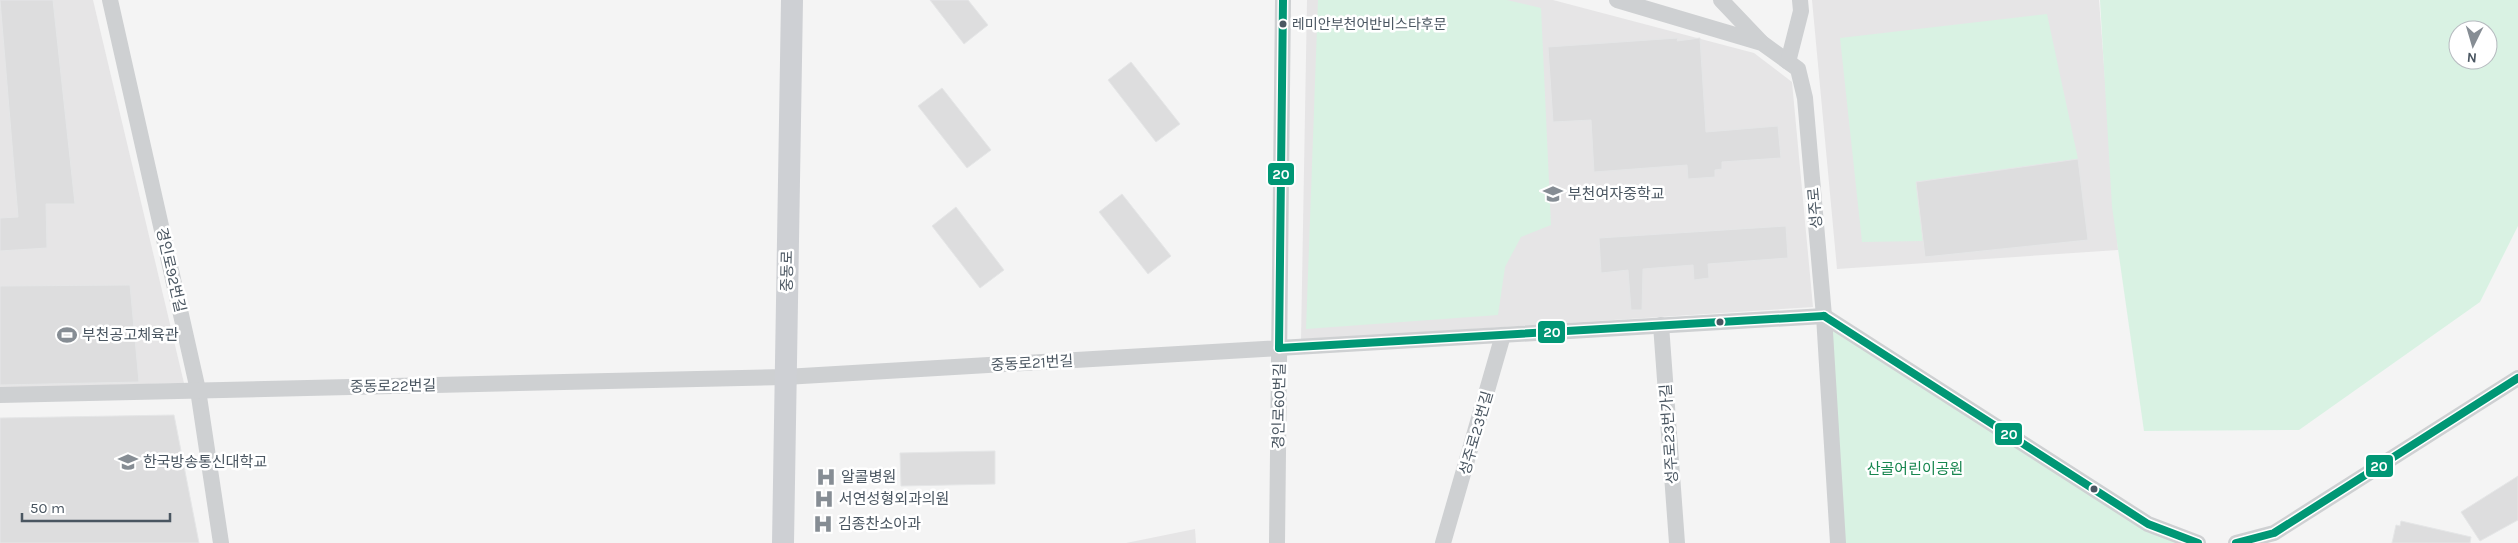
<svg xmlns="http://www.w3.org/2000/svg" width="2518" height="543" font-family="Karla,'Noto Sans KR',sans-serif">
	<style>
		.education { fill: #e6e5e6 }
		.green { fill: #d9f2e3; fill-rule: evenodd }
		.building { fill: #ddddde; stroke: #e5e6e7 }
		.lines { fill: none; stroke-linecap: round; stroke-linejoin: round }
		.street { stroke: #ced0d2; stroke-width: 16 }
		.secondary { stroke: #ced0d4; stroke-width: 22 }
		.bus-1-casing { stroke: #fff; stroke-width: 11 }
		.bus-1 { stroke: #009775; stroke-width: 8 }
		.bus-dot { fill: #4a5661; stroke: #fff; stroke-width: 2 }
		.labels { text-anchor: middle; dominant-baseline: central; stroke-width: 5; stroke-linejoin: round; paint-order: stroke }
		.bus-label { font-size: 14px; fill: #4a5661; stroke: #fff; text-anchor: start }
		.poi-label { font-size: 15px; fill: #4a5661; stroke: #fff; text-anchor: start }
		.street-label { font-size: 15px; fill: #4a5661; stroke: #fff }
		.park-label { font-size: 15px; fill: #17864f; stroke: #fff }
		.line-badge { stroke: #fff; stroke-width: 2 }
		.badge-label { font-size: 14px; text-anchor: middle; font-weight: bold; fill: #fff }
	</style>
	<rect width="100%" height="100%" fill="#f4f4f4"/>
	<g class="education">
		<path d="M0 0H93L184 383 0 388Z"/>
		<path d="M1307 0H1553L1754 53 1792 82 1813 307 1301 340Z"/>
		<path d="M1812 0H2099L2118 250 1837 269Z"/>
		<path d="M1195 529 1196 543H1126Z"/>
	</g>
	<g class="green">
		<path d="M1318 0H1507L1541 8 1551 225 1521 237 1505 267 1498 315 1306 329Z"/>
		<path d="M2100 0H2518V226L2480 302 2299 430 2144 431 2112 207ZM2458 30H2488V60H2458Z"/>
		<path d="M2047 14 2078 159 1916 182 1923 241 1862 242 1840 38Z"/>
		<path d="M1831 326 2183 543H1843Z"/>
	</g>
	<g class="building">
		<path d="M0 0H53L75 204H46L47 248 0 251V218L18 217Z"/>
		<path d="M930 0H968L988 25 964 44Z"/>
		<path d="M1678 38 1677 41 1700 38 1706 132 1778 126 1781 158 1722 162V169L1715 170V177L1688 179 1687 165 1594 172 1591 120 1553 122 1548 47Z"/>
		<path d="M1131 62 1180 124 1156 142 1108 80Z"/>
		<path d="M942 88 991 150 967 168 918 106Z"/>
		<path d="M2078 159 2088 240 1925 257 1916 182Z"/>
		<path d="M1122 194 1171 256 1148 274 1099 212Z"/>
		<path d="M956 207 1004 270 980 288 932 226Z"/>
		<path d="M1786 226 1788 258 1708 264 1709 278 1694 280 1693 265 1643 269 1642 310H1631L1628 270 1601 273 1599 238Z"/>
		<path d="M130 285 139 382 0 385V286Z"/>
		<path d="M174 415 199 543H0V418Z"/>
		<path d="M995 451V484L901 486 900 453Z"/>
		<path d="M2518 476V520L2480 541 2461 512Z"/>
		<path d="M2401 521 2471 537 2470 543H2392L2396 525 2400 526Z"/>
	</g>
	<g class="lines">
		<g class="street">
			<path d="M110 0 198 390 221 543"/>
			<path d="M1617 0 1762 43 1798 69 1805 98 1824 316 1838 543"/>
			<path d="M1721 0 1761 42"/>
			<path d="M1788 62 1801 11 1800 0"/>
			<path d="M1824 316 2148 524 2198 543"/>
			<path d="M1661 325 1677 543"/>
			<path d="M0 395 785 377 1824 316"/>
			<path d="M1277 543 1283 0"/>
			<path d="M1443 543 1503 335"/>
			<path d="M2236 543 2274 533 2518 378"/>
		</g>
		<path class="secondary" d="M783 543 792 0"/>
		<defs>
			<g id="bus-1">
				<path d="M1824 316 2148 524 2198 543"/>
				<path d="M1279 348 1824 316"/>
				<path d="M1279 348 1283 0"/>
				<path d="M2236 543 2274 533 2518 378"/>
			</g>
		</defs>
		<use href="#bus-1" class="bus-1-casing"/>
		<use href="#bus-1" class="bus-1"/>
	</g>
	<defs>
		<symbol id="school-bare" viewBox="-9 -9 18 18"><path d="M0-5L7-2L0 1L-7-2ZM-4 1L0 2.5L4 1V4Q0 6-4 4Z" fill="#868d94" stroke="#fff" stroke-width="2.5" paint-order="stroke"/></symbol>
		<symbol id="stadium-bare" viewBox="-9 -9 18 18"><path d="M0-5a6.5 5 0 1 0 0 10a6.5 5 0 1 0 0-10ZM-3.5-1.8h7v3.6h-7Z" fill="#868d94" stroke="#fff" stroke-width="2.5" paint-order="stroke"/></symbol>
		<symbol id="university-bare" viewBox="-9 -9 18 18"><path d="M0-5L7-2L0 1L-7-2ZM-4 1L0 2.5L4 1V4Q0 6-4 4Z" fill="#868d94" stroke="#fff" stroke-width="2.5" paint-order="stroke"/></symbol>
		<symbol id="hospital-bare" viewBox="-9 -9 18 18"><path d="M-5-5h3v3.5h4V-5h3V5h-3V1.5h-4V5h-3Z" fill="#868d94" stroke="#fff" stroke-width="2.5" paint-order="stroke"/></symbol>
	</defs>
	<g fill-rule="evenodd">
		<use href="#school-bare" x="1539" y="180" width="28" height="28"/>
		<use href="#stadium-bare" x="53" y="321" width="28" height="28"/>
		<use href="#university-bare" x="114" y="448" width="28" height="28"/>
		<use href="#hospital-bare" x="812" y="463" width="28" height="28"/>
		<use href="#hospital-bare" x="810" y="485" width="28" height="28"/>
		<use href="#hospital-bare" x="809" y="510" width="28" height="28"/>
	</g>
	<g class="bus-dot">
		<circle cx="1283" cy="24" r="4.5"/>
		<circle cx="1720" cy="322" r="4.5"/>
		<circle cx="2094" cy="489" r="4.5"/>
	</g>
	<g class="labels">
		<g class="bus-label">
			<text x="1292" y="24">레미안부천어반비스타후문</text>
		</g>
		<g class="poi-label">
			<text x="1568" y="194">부천여자중학교</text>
			<text x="82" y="335">부천공고체육관</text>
			<text x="143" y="462">한국방송통신대학교</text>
			<text x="841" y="477">알콜병원</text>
			<text x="839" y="499">서연성형외과의원</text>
			<text x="838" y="524">김종찬소아과</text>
		</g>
		<g class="street-label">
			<text transform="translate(1815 208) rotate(-95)">성주로</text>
			<text transform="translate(171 270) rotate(77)">경인로92번길</text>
			<text transform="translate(787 271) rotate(-89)">중동로</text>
			<text transform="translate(1032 363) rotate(-3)">중동로21번길</text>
			<text transform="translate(393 386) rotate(-1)">중동로22번길</text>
			<text transform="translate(1279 406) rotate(-89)">경인로60번길</text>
			<text transform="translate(1476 433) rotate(-74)">성주로23번길</text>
			<text transform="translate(1669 434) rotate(-94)">성주로23번가길</text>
		</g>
		<g class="park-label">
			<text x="1915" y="469">산골어린이공원</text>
		</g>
	</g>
	<g class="line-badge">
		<rect x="1267" y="162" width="28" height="24" rx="5" fill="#009775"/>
		<rect x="1537" y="320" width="29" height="24" rx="5" fill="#009775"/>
		<rect x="1994" y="422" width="29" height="24" rx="5" fill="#009775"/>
		<rect x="2365" y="454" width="29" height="24" rx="5" fill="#009775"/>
	</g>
	<g class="badge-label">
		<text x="1281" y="179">20</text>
		<text x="1552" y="337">20</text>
		<text x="2009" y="439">20</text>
		<text x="2379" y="471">20</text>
	</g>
	<g transform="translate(2473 45) rotate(185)"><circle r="24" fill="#ffffff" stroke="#b7bbc0"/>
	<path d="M0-4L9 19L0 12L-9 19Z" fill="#868d94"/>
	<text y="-8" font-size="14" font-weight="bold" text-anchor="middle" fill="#4a5661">N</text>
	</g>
	<path d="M22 513v8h148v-8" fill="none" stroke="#4a5661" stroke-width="2.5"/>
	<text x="30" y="513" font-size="15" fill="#4a5661" stroke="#ffffff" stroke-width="4" paint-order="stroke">50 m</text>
</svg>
